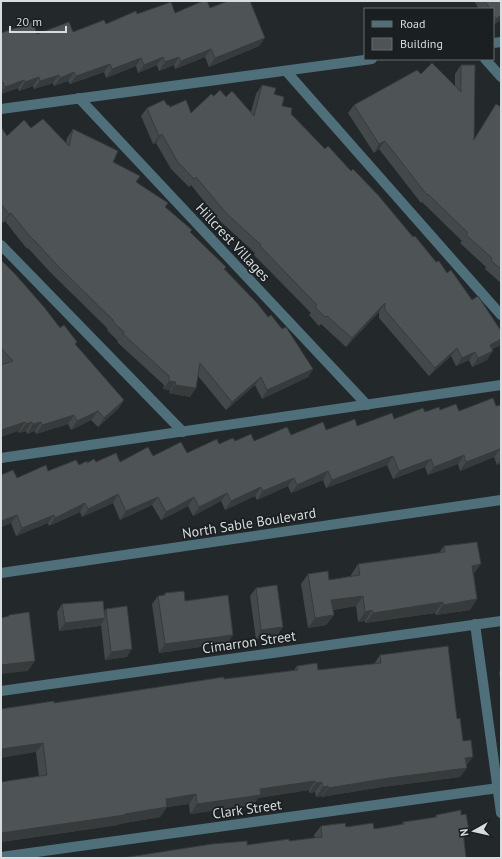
<svg xmlns="http://www.w3.org/2000/svg" width="502" height="859" font-family="'PT Sans',sans-serif">
	<style>
		.lines { fill: none; stroke-linecap: round; stroke-linejoin: round }
		.minor { stroke: #4f6f7b; stroke-width: 10 }
		.wall { fill: #43484a }
		.shaded-wall { fill: #373b3c }
		.building { fill: #4e5456; stroke: #373b3c }
		.labels { text-anchor: middle; dominant-baseline: central; stroke-width: 3.5; stroke-linejoin: round; paint-order: stroke }
		.street-label { font-size: 14px; fill: #d9dcde; stroke: #1a1f21 }
	</style>
	<rect width="100%" height="100%" fill="#23292b"/>
	<g class="lines">
		<g class="minor">
			<path d="M493 43 501 42"/>
			<path d="M485 59 501 77"/>
			<path d="M286 71 501 315"/>
			<path d="M79 98 367 405"/>
			<path d="M1 109 372 59"/>
			<path d="M1 245 183 432"/>
			<path d="M1 458 501 385"/>
			<path d="M1 573 501 500"/>
			<path d="M475 624 501 813"/>
			<path d="M1 691 501 621"/>
			<path d="M1 857 498 788"/>
		</g>
	</g>
	<g class="wall">
		<path d="M474 1H501V20L493 25V9H479Z"/>
		<path d="M210 8 259 46 209 67 205 57 175 69 174 65 159 71 157 65 138 73 136 66 106 78 104 72 70 84 68 81 54 86 53 83 34 89 33 86 19 91 18 88 1 94V33L37 34 73 32 106 24 137 14 175 13Z"/>
		<path d="M461 65 474 139 496 104 501 107V283L485 269 486 267 460 243 462 241 422 202 421 203 379 149 374 153 348 113 354 105 421 74 455 86V74Z"/>
		<path d="M262 85 274 94 282 106 291 114 325 149 413 237 447 273 501 331V343L499 346 492 349 487 360 472 367 469 360 456 366 451 356 429 376 379 318V312L346 347 321 324 319 326 309 315 311 313 254 255 255 253 220 221 191 185 189 187 171 169 156 143 153 144 141 116 147 108 167 105 170 107 191 113 214 96 226 97 251 112 256 94Z"/>
		<path d="M1 127 7 136 31 128 66 143 67 138 73 129 113 162 192 230 190 232 225 269 268 317 282 329 313 369 308 377 262 399 255 385 226 410 198 376 190 397 169 393 170 390 163 389 164 385 117 342 118 341 107 330 108 329 50 272 28 248 27 249 5 221 3 223 1 220Z"/>
		<path d="M1 260 124 400 118 409 98 427 91 420 71 430 68 424 36 434 35 431 27 434 26 431 19 433 1 365Z"/>
		<path d="M501 405V463L497 465 494 457 460 471 458 464 428 475 425 467 393 479 387 465 326 488 323 480 291 493 288 486 257 500 255 496 225 510 221 501 193 516 188 506 161 520 152 505 120 520 113 503 82 517 80 512 49 526 48 523 16 536 11 523 1 527V475L17 478 87 463 120 462 153 456 187 453 219 444 235 441H254L357 426 425 412 440 410 459 411 496 406Z"/>
		<path d="M444 546 474 574 477 599 470 610 436 615 435 613 365 623V621L358 622 356 606 333 610 334 615 326 625 308 628 301 584 308 574 329 580 351 576V575L358 564 439 553Z"/>
		<path d="M256 588 277 636 256 639 250 596Z"/>
		<path d="M165 593 185 601 233 635 227 643 159 653 152 604 158 596 164 595Z"/>
		<path d="M62 604 105 611 106 609 127 657 105 660 101 625 100 626 59 631 57 612Z"/>
		<path d="M380 655 457 719 467 766 460 777 382 787 321 797V796L316 797 315 792 309 793V790L258 798 254 805 190 814 189 804 167 807 160 817 119 824 118 825 1 842V782L39 777 36 752 54 703 294 670 297 666 318 670 374 664Z"/>
		<path d="M501 670V683L499 672Z"/>
		<path d="M436 815 464 837 247 845 289 841 315 838 314 835 321 826 374 829 401 825 403 822 434 818Z"/>
	</g>
	<g class="shaded-wall">
		<path d="M501 15V20L493 25V22L496 19Z"/>
		<path d="M265 38 259 46 209 67 215 58Z"/>
		<path d="M211 49 205 57 175 69 181 61Z"/>
		<path d="M163 57 157 65 138 73 144 65Z"/>
		<path d="M179 57 174 65 159 71 165 62Z"/>
		<path d="M141 58 136 66 106 78 112 69Z"/>
		<path d="M110 64 104 72 70 84 76 76Z"/>
		<path d="M74 72 68 81 54 86 60 78Z"/>
		<path d="M59 75 53 83 34 89 40 81Z"/>
		<path d="M39 77 33 86 19 91 25 82Z"/>
		<path d="M24 80 18 88 1 94V92L5 87Z"/>
		<path d="M162 134 156 143 153 144 159 136Z"/>
		<path d="M385 141 379 149 374 153 379 144Z"/>
		<path d="M11 213 5 221 3 223 9 214Z"/>
		<path d="M385 303 379 312 346 347 352 338Z"/>
		<path d="M501 339V343L499 346 484 353 490 345Z"/>
		<path d="M457 348 451 356 429 376 435 368Z"/>
		<path d="M493 351 487 360 472 367 478 358Z"/>
		<path d="M475 352 469 360 456 366 462 358Z"/>
		<path d="M313 369 308 377 262 399 267 390Z"/>
		<path d="M261 377 255 385 226 410 232 402Z"/>
		<path d="M169 381 176 382 170 390 163 389Z"/>
		<path d="M175 385 196 388 190 397 169 393Z"/>
		<path d="M124 400 118 409 98 427 104 418Z"/>
		<path d="M98 411 91 420 71 430 77 421Z"/>
		<path d="M74 415 68 424 36 434 42 425Z"/>
		<path d="M25 422 19 431 1 437V430Z"/>
		<path d="M32 422 26 431 19 433 26 424Z"/>
		<path d="M41 422 35 431 27 434 33 424Z"/>
		<path d="M500 449 494 457 460 471 466 462Z"/>
		<path d="M464 455 458 464 428 475 434 467Z"/>
		<path d="M393 456 387 465 326 488 332 480Z"/>
		<path d="M431 459 425 467 393 479 399 471Z"/>
		<path d="M501 459V463L497 465Z"/>
		<path d="M328 471 323 480 291 493 297 485Z"/>
		<path d="M294 478 288 486 257 500 263 491Z"/>
		<path d="M261 487 255 496 225 510 231 501Z"/>
		<path d="M227 493 221 501 193 516 199 507Z"/>
		<path d="M118 494 113 503 82 517 88 509Z"/>
		<path d="M158 497 152 505 120 520 126 511Z"/>
		<path d="M194 497 188 506 161 520 166 512Z"/>
		<path d="M85 503 80 512 49 526 55 518Z"/>
		<path d="M17 515 11 523 1 527V521Z"/>
		<path d="M54 515 48 523 16 536 22 528Z"/>
		<path d="M481 564 473 575 472 566Z"/>
		<path d="M363 596 356 606 324 611 331 600Z"/>
		<path d="M477 599 470 610 436 615 443 605Z"/>
		<path d="M443 602 435 613 365 623 373 613Z"/>
		<path d="M372 610 365 621 358 622 365 612Z"/>
		<path d="M334 615 326 625 308 628 315 618Z"/>
		<path d="M105 618 100 626 59 631 65 623Z"/>
		<path d="M283 627 277 636 256 639 261 630Z"/>
		<path d="M233 635 227 643 159 653 165 644Z"/>
		<path d="M132 649 127 657 105 660 111 652Z"/>
		<path d="M35 661 28 671 1 674V665Z"/>
		<path d="M43 743 36 752 1 758V749Z"/>
		<path d="M473 757 466 766 465 758Z"/>
		<path d="M467 768 460 777 382 787 321 797 328 788 389 778Z"/>
		<path d="M315 781 309 790 258 798 254 805 190 814 197 804 260 789Z"/>
		<path d="M322 782 315 792 309 793 316 783Z"/>
		<path d="M328 786 321 796 316 797 323 787Z"/>
		<path d="M196 794 189 804 167 807 160 817 119 824 118 825 1 842V833L125 814 166 799Z"/>
		<path d="M469 830 462 839 463 831Z"/>
	</g>
	<g class="building">
		<path d="M203 1H207L210 8 228 1H250L265 38 215 58 211 49 181 61 179 57 165 62 163 57 144 65 141 58 112 69 110 64 76 76 74 72 60 78 59 75 40 81 39 77 25 82 24 80 5 87 3 82H1V33L33 22 37 34 69 22 73 32 104 20 106 24 136 11 137 14 171 2 175 13Z"/>
		<path d="M485 1H501V15L496 19 493 14V9H490Z"/>
		<path d="M432 63 461 92V65H475L474 140 496 104 501 107V269L491 261 492 258 466 235 468 233 428 194 427 195 385 141 379 144 354 105 417 70 421 74Z"/>
		<path d="M262 85 276 88 274 94 284 97 282 106 292 108 291 114 325 149 328 146 351 171 353 169 378 195 413 237 415 236 436 262 439 261 447 273 451 270 472 300 478 296 501 331V339L490 345 493 351 478 358 475 352 462 358 457 348 435 368 385 310V303L352 338 327 316 325 317 315 307 317 305 260 246 261 245 226 213 196 177 194 179 177 161 162 134 159 136 147 108 164 100 167 105H169L170 107 186 100 191 113 211 94 214 96 220 90 226 97 232 91 254 116Z"/>
		<path d="M43 119 69 146 73 129 118 151 113 162 140 176 136 182 168 203 165 207 192 230 190 232 226 267 224 269 257 303 268 317 271 315 282 329 286 327 313 369 267 390 261 377 232 402 200 363 196 388 175 385 176 382 169 381V376L123 334 124 332 113 322 114 321 56 264 34 240H33L11 213 9 214 1 204V127L7 136 24 120 31 128Z"/>
		<path d="M1 260 15 274 44 307 60 328 64 325 77 342 75 344 124 400 104 418 98 411 77 421 74 415 42 425 41 422 33 424 32 422 26 424 25 422 1 430V365L13 361 1 348Z"/>
		<path d="M493 398 496 406 501 405V452L500 449 466 462 464 455 434 467 431 459 399 471 393 456 332 480 328 471 297 485 294 478 263 491 261 487 231 501 227 493 199 507 194 497 166 512 158 497 126 511 118 494 88 509 85 503 55 518 54 515 22 528 17 515 1 521V475L13 470 17 478 46 465 48 471 76 460 79 465 87 461V463L94 459 96 462 116 453 120 462 148 447 153 456 181 442 187 453 217 439 219 444 233 438 235 441 251 434 254 441 287 427 291 435 323 422 326 430 355 419 357 426 392 413 394 419 423 408 425 412 439 407 440 410 456 404 459 411Z"/>
		<path d="M477 542 481 564 472 566 477 599 443 605V602L373 613 372 610 365 612 363 596 331 600 334 615 315 618 308 574 328 571 329 580 360 575 358 564 445 552 444 546Z"/>
		<path d="M277 585 283 627 261 630 256 588Z"/>
		<path d="M184 591 185 601 228 595 233 635 165 644 158 596 165 595V593Z"/>
		<path d="M103 601 105 618 65 623 62 604Z"/>
		<path d="M127 606 132 649 111 652 106 609Z"/>
		<path d="M29 612 35 661 1 665V618L9 616V615Z"/>
		<path d="M448 646 457 719 460 718 463 741 471 740 473 757 465 758 467 768 389 778 328 788V786L323 787 322 782 316 783 315 781 260 789 261 795 197 804 196 794 166 799 167 807 125 814V815L1 833V782L47 775 43 743 1 749V709L54 701V703L224 677V679L298 670 297 666 317 663 318 670 381 663 380 655Z"/>
		<path d="M461 810V815L466 814 469 830 463 831 466 858H122L212 844 247 841V845L289 839V841L322 837 321 826 345 823 346 827 373 823 374 829 404 824 403 822 437 817 436 815Z"/>
	</g>
	<g class="labels">
		<g class="street-label">
			<text transform="translate(233 242) rotate(47)">Hillcrest Villages</text>
			<text transform="translate(249 523) rotate(-9)">North Sable Boulevard</text>
			<text transform="translate(249 642) rotate(-8)">Cimarron Street</text>
			<text transform="translate(247 809) rotate(-8)">Clark Street</text>
		</g>
	</g>
	<rect width="502" height="859" fill="none" stroke="#d9dcde" stroke-width="4"/>
	<rect x="364" y="8" width="130" height="52" fill="#1a1f21" stroke="#666b6d"/>
	<rect x="372" y="21" width="20" height="6" fill="#4f6f7b" stroke="#666b6d"/>
	<text x="400" y="28" font-size="12" fill="#d9dcde">Road</text>
	<rect x="372" y="38" width="20" height="12" fill="#4e5456" stroke="#666b6d"/>
	<text x="400" y="48" font-size="12" fill="#d9dcde">Building</text>
	<g transform="translate(474 831) rotate(262)" stroke="#1a1f21" stroke-width="3" paint-order="stroke">
	<path d="M0-3L7 15L0 10L-7 15Z" fill="#d9dcde"/>
	<text y="-6" font-size="11" font-weight="bold" text-anchor="middle" fill="#d9dcde">N</text>
	</g>
	<path d="M10 26v6h56v-6" fill="none" stroke="#d9dcde" stroke-width="2"/>
	<text x="16" y="26" font-size="12" fill="#d9dcde" stroke="#1a1f21" stroke-width="3" paint-order="stroke">20 m</text>
</svg>
